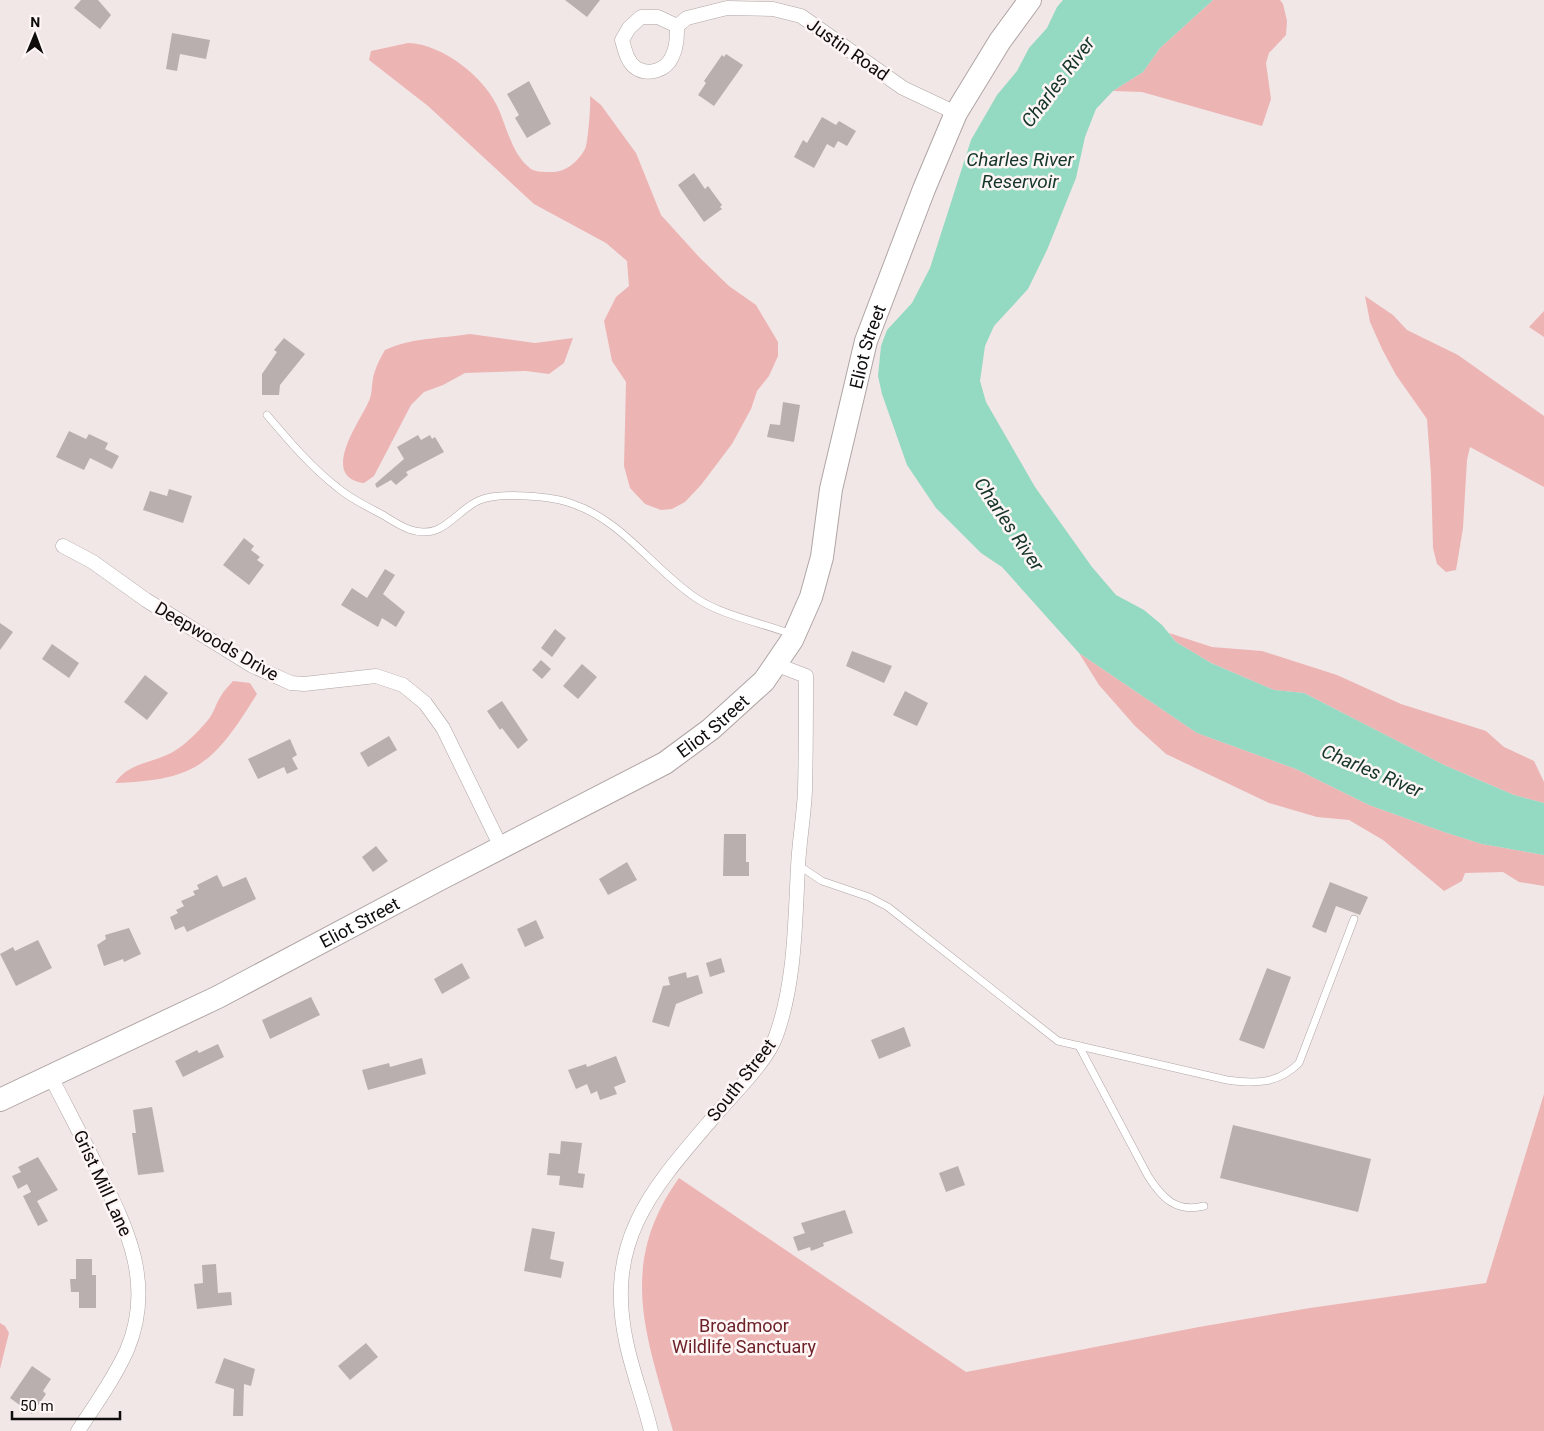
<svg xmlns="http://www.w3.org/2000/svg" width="1544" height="1431" font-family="Roboto,sans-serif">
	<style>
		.green { fill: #edb4b4 }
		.water { fill: #94d9c2 }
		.building { fill: #b9afaf }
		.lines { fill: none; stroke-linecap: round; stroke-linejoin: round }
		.lane-casing { stroke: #afa5a4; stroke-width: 8 }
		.street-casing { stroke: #afa5a4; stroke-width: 15 }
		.primary-casing { stroke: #afa5a4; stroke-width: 24 }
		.lane { stroke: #fff; stroke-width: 7 }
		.street { stroke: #fff; stroke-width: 14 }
		.primary { stroke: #fff; stroke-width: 22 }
		.labels { text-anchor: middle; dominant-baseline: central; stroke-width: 5; stroke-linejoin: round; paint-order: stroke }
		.street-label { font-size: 18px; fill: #0f0c0c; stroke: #fef5f5 }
		.park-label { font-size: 18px; fill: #6c2128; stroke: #fef5f5 }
		.water-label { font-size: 19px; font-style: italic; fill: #14352b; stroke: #fef5f5 }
	</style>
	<rect width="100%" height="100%" fill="#f2e7e7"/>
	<g class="green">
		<path d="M1213 0H1280L1283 4 1287 21 1286 35 1269 53 1266 63 1271 99 1262 126 1142 92 1113 91 1143 72 1160 48Z"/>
		<path d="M408 43C443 44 486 78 499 110 507 129 513 156 531 169 536 172 544 172 550 172 565 173 578 162 585 149 588 144 591 103 590 96L601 105 636 153 661 215 700 258 729 286 756 305 778 342V356L769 376 757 391 751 409 732 444 701 485 685 502 672 509 661 510 645 504 630 488 624 466 626 382 612 361 604 321 616 297 629 286 627 261 606 243 534 204 428 106 369 60 371 51Z"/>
		<path d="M1365 296 1393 315 1407 330 1458 355 1544 416V487L1470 447 1467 460 1463 528 1456 570 1446 572 1437 564 1433 548 1431 475 1427 419 1396 375 1382 349 1370 322Z"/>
		<path d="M1544 311V337L1529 327Z"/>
		<path d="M470 334 535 343 573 338 564 363 549 374 526 371 465 373 443 385 424 392 411 405 374 476 364 483C319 477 359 423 369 401 373 392 371 381 375 371 377 364 381 357 385 350 414 337 439 339 470 334Z"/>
		<path d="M1169 633 1212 647 1262 651 1337 675 1401 704 1486 731 1504 747 1534 761 1544 782V803L1514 795 1444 765 1304 693 1274 690 1211 663 1176 642Z"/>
		<path d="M1079 653 1197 733 1296 769 1369 805 1444 832 1482 844 1544 855V886L1519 882 1503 872 1465 873 1462 881 1444 891 1383 840 1349 820 1317 817 1269 803 1166 754 1135 726 1099 685Z"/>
		<path d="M233 681 250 683 257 694C214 763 198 780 115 783 128 763 152 763 171 753 184 746 199 731 208 720 214 713 216 703 221 696 224 690 229 686 233 681Z"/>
		<path d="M1544 1094V1431H673C647 1337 616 1266 679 1178L966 1372 1199 1327 1310 1308 1486 1283Z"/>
		<path d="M0 1323 5 1326 9 1333 0 1369Z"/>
	</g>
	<path class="water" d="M1063 0H1213L1160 48 1143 72 1113 91 1096 109 1085 137 1076 178 1047 250 1028 289 994 326 985 346 980 381 986 402 1035 487 1092 567 1116 595 1144 610 1162 625 1176 642 1211 663 1274 690 1304 693 1444 765 1514 795 1544 803V855L1482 844 1444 832 1369 805 1296 769 1197 733 1079 653 1002 567 981 553 936 508 907 465 882 394 878 376 881 346 887 330 912 303 930 268 971 140 997 95 1017 71 1029 48 1047 28 1057 7Z"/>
	<g class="building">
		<path d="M81 0H98L111 15 100 29 74 8Z"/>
		<path d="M565 0H600L587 17Z"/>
		<path d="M172 33 210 40 206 59 180 54 177 71 166 69Z"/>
		<path d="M726 54 743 65 714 106 698 95 706 83 704 81 722 55 724 57Z"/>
		<path d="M529 81 551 124 527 138 515 118 519 115 507 94Z"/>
		<path d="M822 117 836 125 839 121 856 131 847 146 838 141 834 148 827 144 814 168 794 157 803 140 807 143Z"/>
		<path d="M694 173 705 189 708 186 722 205 720 207 722 209 704 222 678 185Z"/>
		<path d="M284 338 305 354 280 385 279 395H262V374L277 352 274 350Z"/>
		<path d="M783 402 800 405 794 442 767 437 770 424 780 425Z"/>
		<path d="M69 431 86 439 89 434 108 443 105 449 119 456 112 469 90 458 84 470 56 457Z"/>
		<path d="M418 435 421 440 430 435 432 439 435 437 444 452 406 472 408 475 396 485 391 480 377 488 375 484 404 459 397 447Z"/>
		<path d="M169 489 192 496 183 523 143 510 150 491 167 496Z"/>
		<path d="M244 538 254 546 251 550 260 557 257 560 264 565 249 585 223 565Z"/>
		<path d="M385 569 395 575 383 594 405 612 396 627 382 618 378 627 341 605 352 588 367 598Z"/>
		<path d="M0 623 13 632 0 650Z"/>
		<path d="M555 629 566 638 552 657 541 648Z"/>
		<path d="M52 644 79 663 69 678 42 659Z"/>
		<path d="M852 651 892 666 884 683 846 666Z"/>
		<path d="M541 660 551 669 542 679 532 670Z"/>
		<path d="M582 664 597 677 578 699 563 686Z"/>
		<path d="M145 675 168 693 147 720 124 702Z"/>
		<path d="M905 691 928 703 917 726 893 715Z"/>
		<path d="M502 701 528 740 518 749 502 728 500 730 487 711Z"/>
		<path d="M389 736 397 750 368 767 360 753Z"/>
		<path d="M290 739 297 755 292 758 298 769 287 774 284 767 258 779 248 759Z"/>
		<path d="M724 834H746V862H749V876H723Z"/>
		<path d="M376 846 388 861 373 872 362 857Z"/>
		<path d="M627 862 637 880 608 895 599 879Z"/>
		<path d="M217 875 223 887 246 877 256 899 187 932 184 926 175 930 170 917 178 913 176 910 184 906 181 901 195 895 193 891 199 889 197 885Z"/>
		<path d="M1330 882 1368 897 1360 915 1336 906 1326 933 1312 927Z"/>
		<path d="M536 920 544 938 525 947 517 929Z"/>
		<path d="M129 928 141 954 124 962 123 959 104 966 97 945 106 939 105 935Z"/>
		<path d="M38 940 52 968 16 986 0 954 13 947 15 951Z"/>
		<path d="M721 958 725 972 710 977 706 963Z"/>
		<path d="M462 963 470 978 442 994 434 979Z"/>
		<path d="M1267 968 1291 977 1264 1049 1239 1040Z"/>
		<path d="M686 972 687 978 698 975 703 993 676 1004 669 1027 652 1022 663 986 670 985 668 977Z"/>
		<path d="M311 997 320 1015 270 1039 262 1020Z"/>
		<path d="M904 1027 911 1046 879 1059 871 1040Z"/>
		<path d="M218 1044 224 1057 183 1077 175 1061 197 1050 199 1053Z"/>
		<path d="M616 1056 626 1082 614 1087 617 1094 600 1100 597 1091 591 1094 587 1084 576 1089 568 1070 586 1064 587 1067Z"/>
		<path d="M422 1058 426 1074 368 1090 362 1070 389 1063 390 1067Z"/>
		<path d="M152 1107 164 1172 138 1175 132 1133H136L133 1110Z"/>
		<path d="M1233 1125 1371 1159 1358 1212 1220 1178Z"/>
		<path d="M561 1141 582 1143 578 1173 585 1174 583 1188 559 1185 560 1176 547 1175 549 1153 560 1154Z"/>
		<path d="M38 1157 58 1190 37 1201 48 1221 38 1226 23 1196 31 1192 27 1184 18 1189 12 1176 21 1172 18 1167Z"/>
		<path d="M958 1166 965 1185 946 1192 939 1173Z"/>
		<path d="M845 1210 853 1233 823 1243 824 1246 811 1251 810 1247 798 1251 793 1237 805 1233 801 1223Z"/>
		<path d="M532 1228 555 1232 550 1259 564 1262 561 1278 524 1271Z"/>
		<path d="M76 1259H92V1275H96V1308H79V1292H71L70 1279H76Z"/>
		<path d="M216 1264 218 1293 231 1292 232 1305 197 1309 194 1284 203 1283 202 1265Z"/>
		<path d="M366 1343 378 1357 350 1380 338 1366Z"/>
		<path d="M224 1358 255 1369 251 1386 244 1384 243 1416H233L234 1389 215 1383Z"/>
		<path d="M32 1366 51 1379 43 1391 46 1394 32 1414 10 1398Z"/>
	</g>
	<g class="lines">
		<defs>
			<g id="lane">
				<path d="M267 415C289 441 311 467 338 488 351 499 368 507 383 515 399 525 416 537 436 530 452 524 464 506 480 500 500 492 553 496 573 504 623 521 653 569 696 598 721 615 762 623 791 634"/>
				<path d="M798 865 822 881 869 897 888 907 1058 1041 1227 1080C1255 1084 1278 1084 1299 1063L1354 919"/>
				<path d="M1079 1046 1148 1176C1162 1198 1176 1213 1204 1206"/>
			</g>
			<g id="street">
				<path d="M677 26 658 17H641L629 28 622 40C625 50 627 62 636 68 649 76 666 70 672 57 677 47 677 37 677 26L687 18 727 8 773 9 801 16 903 88 956 113"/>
				<path d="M63 546 93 562 146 600 253 666 291 683 304 684 376 676 403 685 425 703 443 728 501 847"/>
				<path d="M50 1075C66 1107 83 1138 98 1170 127 1228 155 1284 127 1350 114 1379 95 1405 78 1431"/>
				<path d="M651 1431C644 1401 632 1371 626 1341 605 1241 651 1190 711 1120 729 1098 767 1062 776 1036 795 983 795 924 798 867 799 842 804 816 805 790 806 752 806 714 806 676L775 664"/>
			</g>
			<g id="primary">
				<path id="s1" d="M0 1100 218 997 440 879 665 763 711 729 764 681 792 640 811 597 822 557 831 489 866 341 924 189 956 113 1000 41 1030 0"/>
			</g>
		</defs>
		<use href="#lane" class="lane-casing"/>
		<use href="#street" class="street-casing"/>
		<use href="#primary" class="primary-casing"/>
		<use href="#lane" class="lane"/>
		<use href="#street" class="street"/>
		<use href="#primary" class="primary"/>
	</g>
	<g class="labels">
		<g class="street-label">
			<text transform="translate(848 49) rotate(35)">Justin Road</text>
			<text stroke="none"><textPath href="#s1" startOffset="1228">Eliot Street</textPath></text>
			<text transform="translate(217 641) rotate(30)">Deepwoods Drive</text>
			<text stroke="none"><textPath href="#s1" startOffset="806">Eliot Street</textPath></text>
			<text stroke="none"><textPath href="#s1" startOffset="401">Eliot Street</textPath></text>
			<text transform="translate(741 1080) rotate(-52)">South Street</text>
			<text transform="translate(103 1183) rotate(65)">Grist Mill Lane</text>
		</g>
		<g class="park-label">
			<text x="744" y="1325">Broadmoor<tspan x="744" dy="21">Wildlife Sanctuary</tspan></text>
		</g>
		<g class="water-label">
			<text transform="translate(1058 82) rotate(-53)">Charles River</text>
			<text x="1020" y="159">Charles River<tspan x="1020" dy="22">Reservoir</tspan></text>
			<text transform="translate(1009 524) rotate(56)">Charles River</text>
			<text transform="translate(1372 771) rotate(23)">Charles River</text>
		</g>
	</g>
	<g transform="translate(35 35) rotate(1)" stroke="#fef5f5" stroke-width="4" paint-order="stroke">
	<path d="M0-4L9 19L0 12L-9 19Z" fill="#0f0c0c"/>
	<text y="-8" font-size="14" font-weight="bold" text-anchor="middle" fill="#0f0c0c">N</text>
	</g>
	<path d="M12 1411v8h108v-8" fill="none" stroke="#0f0c0c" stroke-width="2.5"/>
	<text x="20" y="1411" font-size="15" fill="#0f0c0c" stroke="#fef5f5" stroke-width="4" paint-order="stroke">50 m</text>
</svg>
